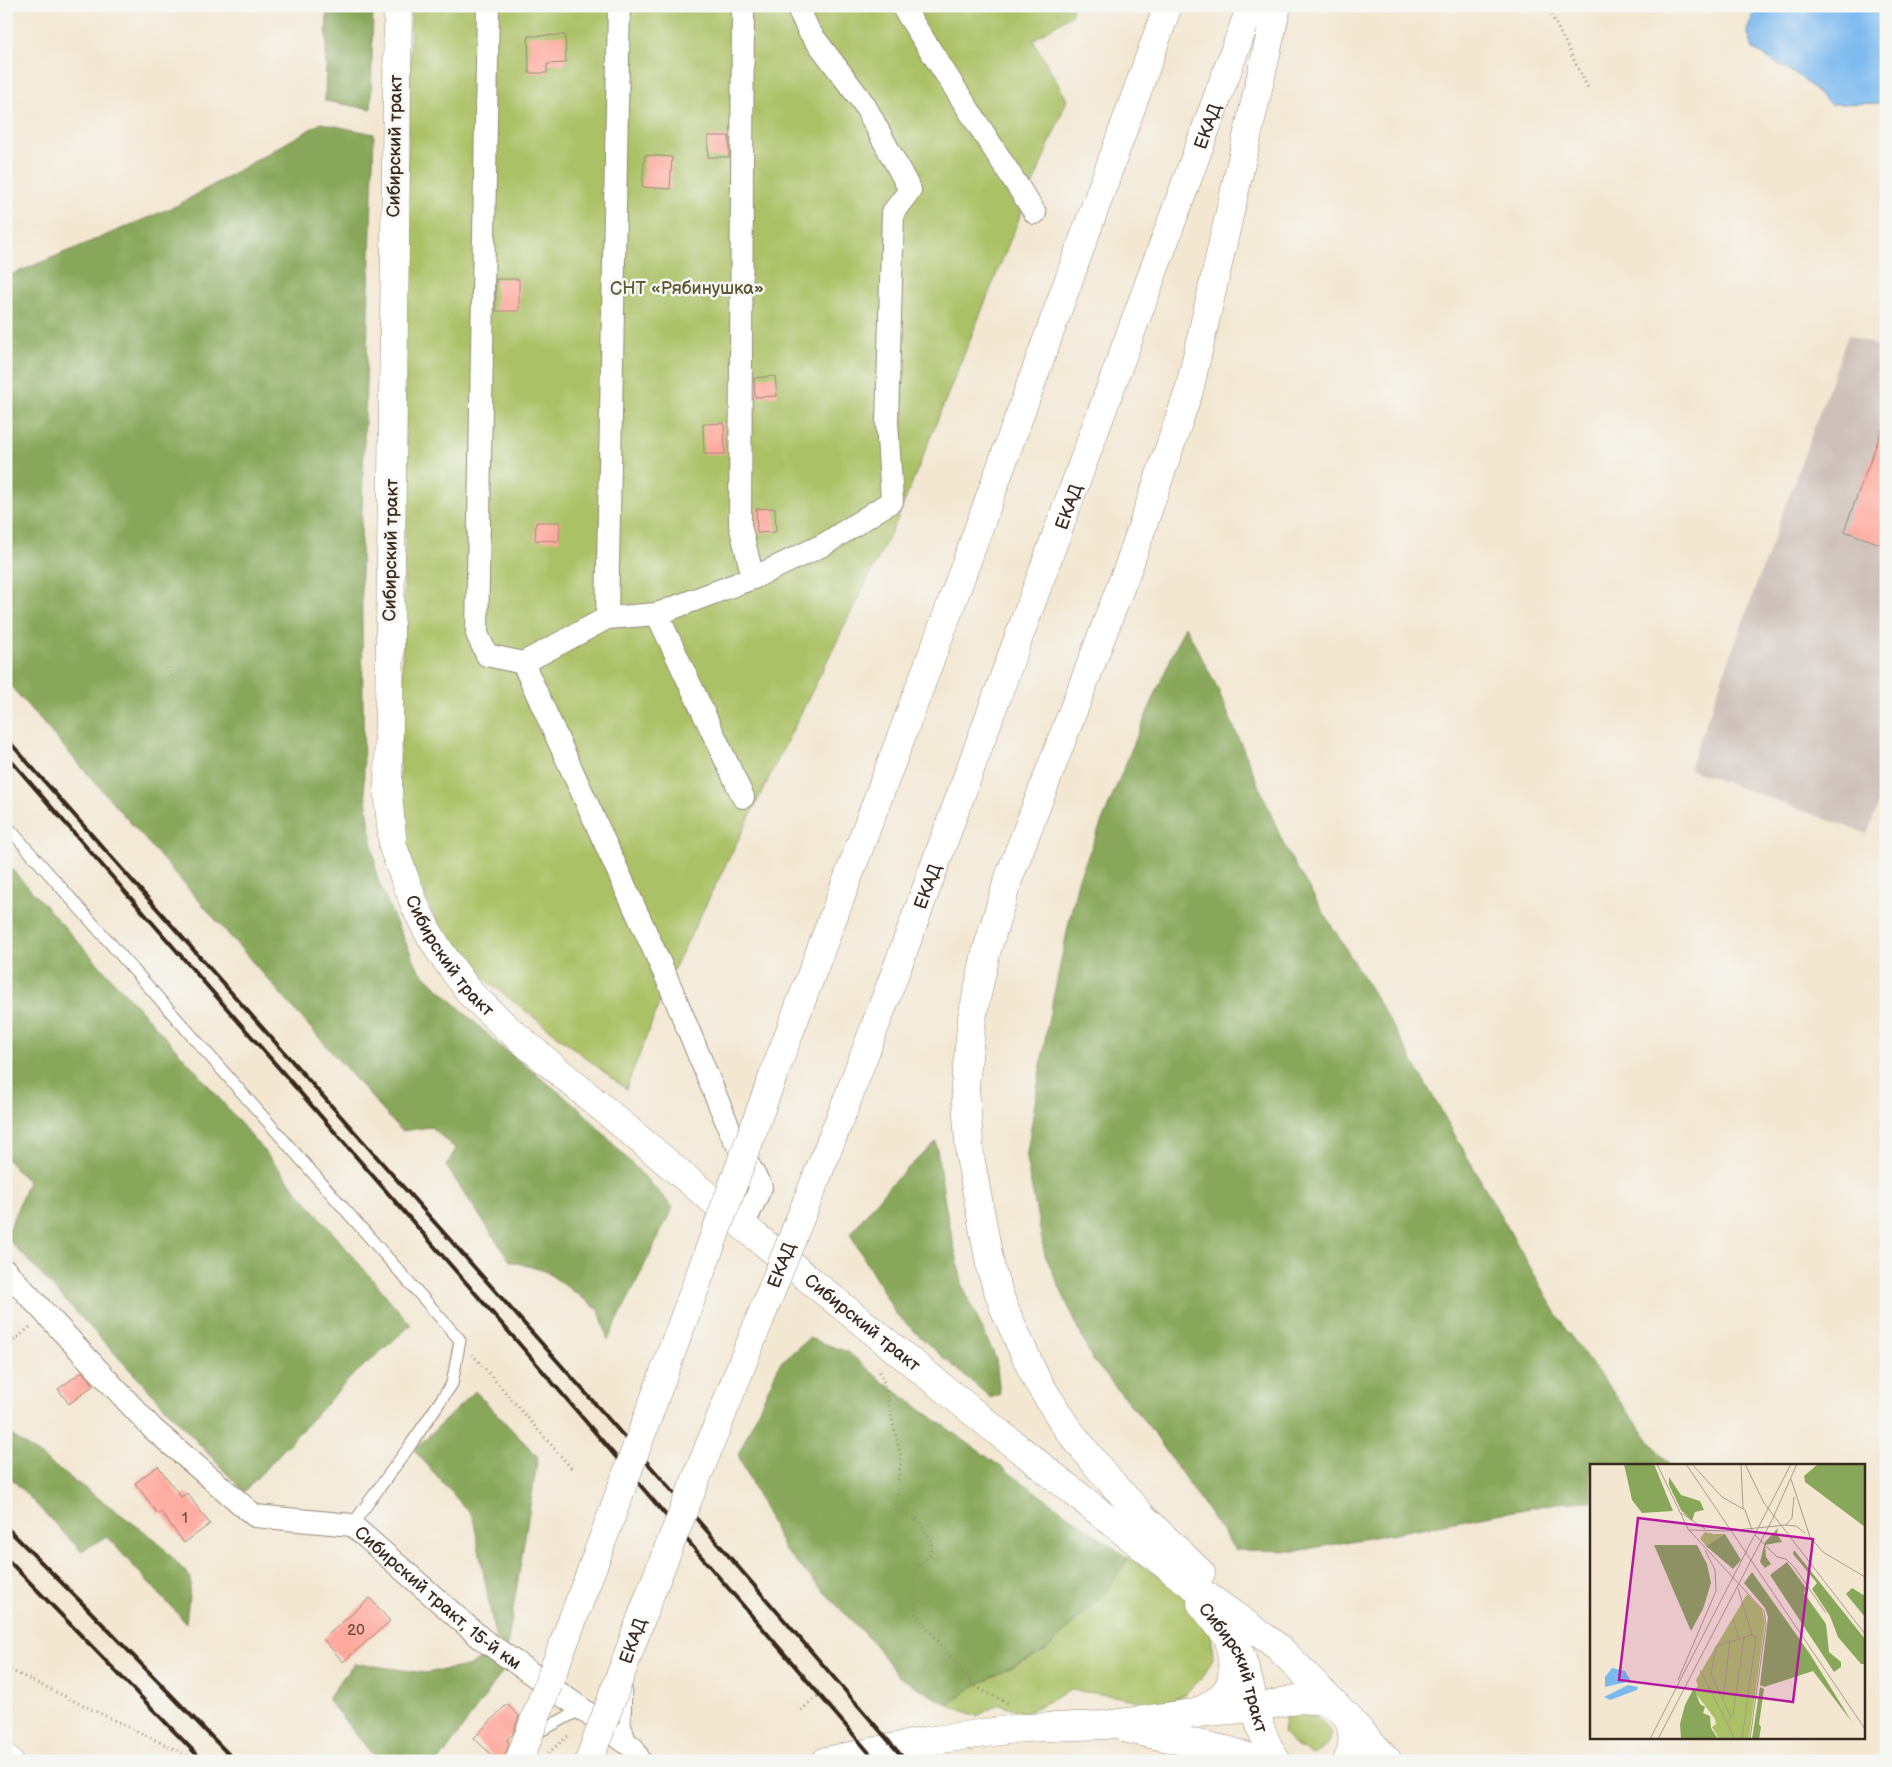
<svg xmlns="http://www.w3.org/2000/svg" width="1892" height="1767" font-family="'Balsamiq Sans',sans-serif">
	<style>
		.industrial { fill: #cec1ba }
		.green { fill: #abc165; stroke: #737642 }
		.forest { fill: #88a75a; stroke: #62683c }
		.water { fill: #7bbaef; stroke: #5b7286 }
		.building { fill: #ffa99d }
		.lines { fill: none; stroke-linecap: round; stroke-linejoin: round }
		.service-casing { stroke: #978878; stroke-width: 13 }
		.minor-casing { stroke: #978878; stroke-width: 24 }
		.secondary-casing { stroke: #978878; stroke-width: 29 }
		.trunk-casing { stroke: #978878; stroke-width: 29 }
		.path { stroke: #978878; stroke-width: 3; stroke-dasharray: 1 4; stroke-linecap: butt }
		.service { stroke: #fff; stroke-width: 11 }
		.minor { stroke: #fff; stroke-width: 22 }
		.secondary { stroke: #fff; stroke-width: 28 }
		.trunk { stroke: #fff; stroke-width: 28 }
		.rail { stroke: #3b2a1e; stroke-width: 4 }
		.trunk-bridge-casing { stroke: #978878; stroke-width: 29; stroke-linecap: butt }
		.trunk-bridge { stroke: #fff; stroke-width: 28 }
		.labels { text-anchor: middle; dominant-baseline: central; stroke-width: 5; stroke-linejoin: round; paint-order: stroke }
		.number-label { font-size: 15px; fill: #6c4a3e }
		.street-label { font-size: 18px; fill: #3b2a1e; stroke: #f6f6f2 }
		.park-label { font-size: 18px; fill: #5d5733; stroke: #f6f6f2 }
		.inset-road { fill: none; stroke: #a99b8a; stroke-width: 1 }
		.view { fill: #b5179e; fill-opacity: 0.15; stroke: #b5179e; stroke-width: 2.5 }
		.inset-edge { fill: none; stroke: #3b2a1e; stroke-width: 2.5 }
	</style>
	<rect width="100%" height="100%" fill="#f6f6f2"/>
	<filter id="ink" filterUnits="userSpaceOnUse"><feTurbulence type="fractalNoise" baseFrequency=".02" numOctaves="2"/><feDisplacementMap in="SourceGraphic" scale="10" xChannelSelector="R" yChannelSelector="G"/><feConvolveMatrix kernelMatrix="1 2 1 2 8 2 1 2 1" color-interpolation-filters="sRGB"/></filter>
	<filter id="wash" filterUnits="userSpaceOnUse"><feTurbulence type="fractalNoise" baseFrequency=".0096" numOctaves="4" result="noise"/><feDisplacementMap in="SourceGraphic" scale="20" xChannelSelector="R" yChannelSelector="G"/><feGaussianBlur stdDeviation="1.12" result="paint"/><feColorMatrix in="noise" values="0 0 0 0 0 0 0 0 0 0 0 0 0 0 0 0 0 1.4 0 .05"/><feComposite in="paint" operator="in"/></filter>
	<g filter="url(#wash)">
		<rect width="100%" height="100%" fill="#f3e7d2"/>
		<path class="industrial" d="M1848 335 1886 349V784L1867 834 1689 769Z"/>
		<g class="green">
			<path d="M411 6H1072V14L1033 40 1067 100 897 520 668 981 626 1089 450 952 415 874 399 809 406 491 405 333Z"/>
			<path d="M1128 1558 1186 1591 1211 1630 1213 1658 1204 1675 1185 1694 1160 1706 1115 1696 1071 1690 1025 1713 1000 1704 977 1716 948 1705 974 1686 1046 1650 1106 1592Z"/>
			<path d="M1299 1707C1322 1719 1349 1735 1314 1755L1294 1745 1283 1733 1285 1718Z"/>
		</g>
		<g class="forest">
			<path d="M327 6H373L371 109 325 101Z"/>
			<path d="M321 123 374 134 361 539 364 783 377 878 397 925 419 970 499 1045 579 1108 673 1207 608 1340 599 1310 545 1271 510 1261 446 1166 456 1149 431 1127 401 1131 6 681V277L178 205Z"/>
			<path d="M1185 626 1215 683 1287 852 1395 1030 1566 1330 1669 1466H1591V1501L1557 1503 1297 1551 1235 1550 1150 1428 1092 1359 1045 1255 1026 1159 1047 1027 1078 880 1135 741Z"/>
			<path d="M6 863 197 1072 411 1325 350 1378 244 1492 6 1237 28 1182 6 1159Z"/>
			<path d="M936 1142 945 1203 963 1287 996 1359 1000 1394 991 1398 929 1345 896 1314 850 1234 889 1186Z"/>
			<path d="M809 1338 848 1352 884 1383 1128 1558 1106 1592 1046 1650 974 1686 948 1705 898 1676 874 1644 785 1551 738 1455 780 1363Z"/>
			<path d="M475 1391 538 1457 503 1671 439 1761H378L327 1699 354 1663 424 1673 470 1666 497 1646 473 1517 414 1450Z"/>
			<path d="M6 1431 156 1540 191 1578 186 1623 107 1537 81 1551 6 1473Z"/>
		</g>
		<path class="water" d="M1766 6H1886V103L1830 104 1800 77 1753 49 1747 30 1756 9Z"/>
		<g id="blocks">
			<g class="building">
				<path d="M565 35 566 63 547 64V73H529L528 36Z"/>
				<rect x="708" y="136" width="21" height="21"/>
				<path d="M645 155 672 157 670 189 642 187Z"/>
				<rect x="496" y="279" width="23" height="32"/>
				<path d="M775 376 777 396 755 397 754 378Z"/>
				<path d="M724 423 725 454H704L703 424Z"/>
				<path d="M1884 424H1886V546L1844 531Z"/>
				<path d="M775 508 776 532 757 533 756 509Z"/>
				<path d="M536 522H560L559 541 535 540Z"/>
				<path d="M82 1372 94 1385 69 1404 58 1389Z"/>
				<path d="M158 1466 181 1497 187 1493 210 1524 184 1543 161 1512 158 1514 135 1483Z"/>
				<path d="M370 1598 390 1621 343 1662 323 1639Z"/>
				<path d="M507 1704 519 1716 513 1734 507 1740 509 1743 504 1761H498L474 1738Z"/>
			</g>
		</g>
	</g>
	<g filter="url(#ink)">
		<use href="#blocks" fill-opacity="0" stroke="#978878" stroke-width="1"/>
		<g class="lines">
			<defs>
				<g id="service">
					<path d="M6 825 460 1340 452 1384 409 1447 352 1525"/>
					<path d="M626 1687 625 1723 631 1743"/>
					<path d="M533 1735 582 1709"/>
				</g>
				<g id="minor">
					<path d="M488 6 477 634 487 655 523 663 607 618 657 614 753 578 825 544 892 501 887 422 893 212 910 190 864 104 809 31 797 6"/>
					<path d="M743 6 740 525 753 578"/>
					<path d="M902 6 1035 213"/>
					<path d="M657 614 743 797"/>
					<path d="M607 618 619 6"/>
					<path d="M523 663 668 981 732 1135 761 1187 743 1226"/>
					<path id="s1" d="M6 1271 153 1429 255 1516 352 1525 482 1639 582 1709 633 1748 640 1761"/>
				</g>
				<g id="secondary">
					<path id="s2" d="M398 6 388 794 393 847 415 906 427 930 441 953 471 994 507 1028 743 1226 973 1412 1182 1578 1278 1647 1338 1707"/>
					<path d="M1201 1573 1143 1517 1103 1473 1067 1428 1036 1379 1004 1308 991 1270 970 1156 965 1086 972 1018 986 953 1008 880 1129 565 1189 391 1277 6"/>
					<path id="s3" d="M1201 1603 1235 1646 1241 1656C1253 1687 1257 1736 1277 1761"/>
					<path d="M1197 1713C1228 1696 1238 1685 1230 1648"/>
					<path d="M1128 1729 1230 1751 1259 1761"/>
					<path d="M6 1758 9 1761"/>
					<path d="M826 1761 926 1741 1023 1728 1105 1725 1196 1713 1256 1708 1296 1699 1325 1701 1338 1707 1388 1761"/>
					<path d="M1347 1761C1355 1745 1353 1732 1348 1716"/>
				</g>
				<g id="trunk">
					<path d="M773 1076 949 610 1168 6"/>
					<path id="s4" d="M843 1111C982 744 1118 376 1251 6"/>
				</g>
			</defs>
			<use href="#service" class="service-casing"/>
			<use href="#minor" class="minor-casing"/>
			<use href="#secondary" class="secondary-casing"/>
			<use href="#trunk" class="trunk-casing"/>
			<g class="path">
				<path d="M1547 6 1588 88"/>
				<path d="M6 1347 30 1327"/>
				<path d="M472 1354 573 1470"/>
				<path d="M878 1367 884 1383 901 1458 895 1510 916 1518 932 1541 930 1554 914 1572 916 1614 974 1686 1011 1705"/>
				<path d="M6 1668 199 1761"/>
				<path d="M801 1710 819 1695"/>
				<path d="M548 1753 568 1736"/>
			</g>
			<use href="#service" class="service"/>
			<use href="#minor" class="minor"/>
			<use href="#secondary" class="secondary"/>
			<use href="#trunk" class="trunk"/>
			<g class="rail">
				<path d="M6 738 682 1502 906 1761"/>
				<path d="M6 755 522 1347 876 1761"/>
				<path d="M6 1527 84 1605 235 1761"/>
				<path d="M6 1558 203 1761"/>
			</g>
			<defs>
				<g id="trunk-bridge">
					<path d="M519 1761 594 1563 773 1076"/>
					<path id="s5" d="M589 1761 649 1597 843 1111"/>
				</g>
			</defs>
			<use href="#trunk-bridge" class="trunk-bridge-casing"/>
			<use href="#trunk-bridge" class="trunk-bridge"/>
		</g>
	</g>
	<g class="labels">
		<g class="number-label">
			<text x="185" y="1518">1</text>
			<text x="356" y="1630">20</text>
		</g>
		<g class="street-label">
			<text stroke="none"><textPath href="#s4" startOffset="1050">ЕКАД</textPath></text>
			<text transform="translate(395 146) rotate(-89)">Сибирский тракт</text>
			<text stroke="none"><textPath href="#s4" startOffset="645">ЕКАД</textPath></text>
			<text transform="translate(391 550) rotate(-89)">Сибирский тракт</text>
			<text stroke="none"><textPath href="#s4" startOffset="240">ЕКАД</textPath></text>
			<text stroke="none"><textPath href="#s2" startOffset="965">Сибирский тракт</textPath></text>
			<text stroke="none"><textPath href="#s5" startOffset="532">ЕКАД</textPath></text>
			<text stroke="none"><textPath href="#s2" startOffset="1520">Сибирский тракт</textPath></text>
			<text stroke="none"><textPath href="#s1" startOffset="560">Сибирский тракт, 15-й км</textPath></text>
			<text stroke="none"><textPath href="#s5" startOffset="128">ЕКАД</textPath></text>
			<text stroke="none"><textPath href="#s3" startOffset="74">Сибирский тракт</textPath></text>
		</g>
		<g class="park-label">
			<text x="687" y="288">СНТ «Рябинушка»</text>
		</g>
	</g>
	<g transform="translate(1590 1464)">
		<rect width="275" height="275" fill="#f3e7d2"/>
		<path d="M115 68 123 70H135L116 82 110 74ZM157 130 172 145 175 159 159 275H129L122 263 126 260 125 255 104 227 108 222 106 216Z" fill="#abc165"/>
		<path d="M34 0H64L83 47 52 49 42 36ZM228 0H275V63L215 18 214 12ZM79 13 91 31 110 37 114 46 105 48 102 57 91 46 79 21ZM188 64 187 70 192 78 175 81 176 93 181 100 175 104 170 98 175 78ZM135 70 151 96 143 105 116 82ZM64 81H107L117 100 121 119 113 145 101 167ZM204 86 275 175V200H271L248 173 240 152 222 125 227 119 203 90ZM197 98 216 124 214 129 236 160 239 188 251 198V203L244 208 180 111ZM162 108 220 190 262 258 223 207 174 223 170 221 178 153 175 144 154 119ZM262 124 275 132V153L256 130ZM170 223 174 225 169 260 171 263 169 275H162ZM104 224 110 240 115 243 113 249 120 252 121 264 128 275H91L90 260 95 241Z" fill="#88a75a"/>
		<path d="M22 204 35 207 41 217 15 223V213ZM38 221 48 223 47 226 20 236 14 233Z" fill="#7bbaef"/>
		<path class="inset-road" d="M67 0 98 65 174 147 176 160 160 275M96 0 275 265M102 0 132 33 155 46 162 66M151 0 153 45M155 0 174 39 275 170M201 15 220 73 233 88 275 113M91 49 115 65M196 61 202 54 204 33M99 66 137 67 196 61 206 62 215 69M165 71 187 93 196 95 205 104 236 149M148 124 162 171 166 174 152 275M143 156 149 174M140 176 133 237 141 253M110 206 137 259M88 216 126 127 125 106 115 86M133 237 121 210 126 182 162 171M60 275 201 0M68 275 182 56 207 0M144 275 137 259 143 250 154 174"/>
		<path class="view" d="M48 54 223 75 203 238 29 216Z"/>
		<rect width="275" height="275" class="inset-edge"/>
	</g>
	<rect width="1892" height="1767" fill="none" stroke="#f6f6f2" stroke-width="25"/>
</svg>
